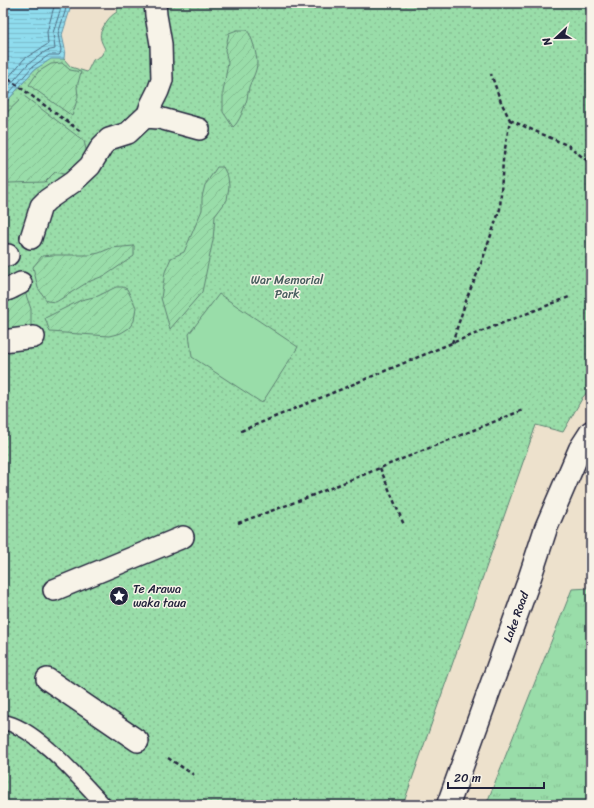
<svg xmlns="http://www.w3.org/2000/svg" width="594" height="808" font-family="Sriracha,sans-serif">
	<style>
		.grass { fill: url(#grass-tufts); stroke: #5e8072 }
		.park { fill: url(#park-dots); stroke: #5e8072 }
		.garden { fill: url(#garden-furrows); stroke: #5e8072 }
		.pitch { fill: #99dda9; stroke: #5e8072 }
		.water { fill: url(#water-rules); stroke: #6392a6 }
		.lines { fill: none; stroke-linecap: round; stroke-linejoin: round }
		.shore { stroke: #4e6c83; stroke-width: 1 }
		.service-casing { stroke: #22223b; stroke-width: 17 }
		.pedestrian-casing { stroke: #22223b; stroke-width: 24 }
		.minor-casing { stroke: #22223b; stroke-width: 25 }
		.path { stroke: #22223b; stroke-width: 2.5; stroke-dasharray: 4 3; stroke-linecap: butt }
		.service { stroke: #f7f3e8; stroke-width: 14 }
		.pedestrian { stroke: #f7f3e8; stroke-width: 21 }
		.minor { stroke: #f7f3e8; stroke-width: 22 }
		.labels { text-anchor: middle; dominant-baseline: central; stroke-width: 3; stroke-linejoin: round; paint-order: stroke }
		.park-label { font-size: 12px; fill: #465a5c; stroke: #f7f3e8 }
		.poi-label { font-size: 12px; fill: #22223b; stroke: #f7f3e8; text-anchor: start }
		.street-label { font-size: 12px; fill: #22223b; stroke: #f7f3e8 }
	</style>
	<defs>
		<pattern id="grass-tufts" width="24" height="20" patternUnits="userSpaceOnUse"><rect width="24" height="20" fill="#99dda9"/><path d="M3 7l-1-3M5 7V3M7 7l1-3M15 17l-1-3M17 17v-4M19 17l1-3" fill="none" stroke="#84bd92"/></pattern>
		<pattern id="park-dots" width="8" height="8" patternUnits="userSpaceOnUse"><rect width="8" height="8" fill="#99dda9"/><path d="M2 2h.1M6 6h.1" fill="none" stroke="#84bd92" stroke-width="1.8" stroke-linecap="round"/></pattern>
		<pattern id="garden-furrows" width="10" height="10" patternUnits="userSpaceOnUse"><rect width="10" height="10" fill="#99dda9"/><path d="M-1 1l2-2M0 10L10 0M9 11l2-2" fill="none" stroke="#84bd92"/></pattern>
		<pattern id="water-rules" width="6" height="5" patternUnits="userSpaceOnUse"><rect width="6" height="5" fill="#8fdcee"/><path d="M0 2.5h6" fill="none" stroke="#7bbccd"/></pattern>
	</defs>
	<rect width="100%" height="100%" fill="#ede1cc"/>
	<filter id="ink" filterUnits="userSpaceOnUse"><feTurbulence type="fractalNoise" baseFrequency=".025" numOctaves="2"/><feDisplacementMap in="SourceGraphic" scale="8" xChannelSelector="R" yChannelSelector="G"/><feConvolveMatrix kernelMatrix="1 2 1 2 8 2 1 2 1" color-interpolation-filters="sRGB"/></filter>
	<g filter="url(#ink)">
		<path class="grass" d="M591 588V786L588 805H486L572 589Z"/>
		<path class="park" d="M119 3H591V388L583 397 563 432 536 425 403 805H3V106L34 70 51 58 64 59 71 67 87 72 93 60 101 56 105 49C98 36 99 33 107 21 110 17 112 15 117 12Z"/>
		<g class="garden">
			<path d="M237 30H247C252 36 257 55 257 63 257 71 252 79 249 87 248 91 248 95 247 99 245 106 239 123 233 127L223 112V92L228 63 225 50 229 33Z"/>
			<path d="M62 63 70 70 81 72 77 87 78 97 72 116 29 85 38 72 51 64Z"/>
			<path d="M24 96 84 141 88 158 72 176 55 172 45 182 9 183 3 181V116Z"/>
			<path d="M217 167H223L228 177 229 186 227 200 215 216 213 240 202 292 170 329 161 298 165 272 171 258 184 252 202 210V197L205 185Z"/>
			<path d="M134 246V256L106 275 88 282 56 302 47 301 38 288 33 267 42 256 53 255H90L99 253 111 248Z"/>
			<path d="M116 287H123L127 289 136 307 134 321 129 328 121 333 109 336 50 332 45 318 81 300 98 296Z"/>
			<path d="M25 292 31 309V331L3 337V302L18 298Z"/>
		</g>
		<path class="pitch" d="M219 294 298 347 262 403 192 357 189 334Z"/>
		<path class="water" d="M3 3H71L69 13 62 35 65 49 64 59H51L34 70 3 106Z"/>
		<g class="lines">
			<g class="shore">
				<path d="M3 84 24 59 48 44 47 32 55 3"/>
				<path d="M3 93 28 64 46 51 55 49 53 33 60 11 62 3"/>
				<path d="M3 100 32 67 49 55H59L60 54 61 50 58 34 65 12 67 3"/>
			</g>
			<defs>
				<path id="service" d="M3 722C36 727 81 781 104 805"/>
				<g id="pedestrian">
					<path d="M147 117 151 105 158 91 162 80 161 44 156 15 155 3"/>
					<path d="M31 238 41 206 47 200 73 182 90 166 102 146 109 139 128 133 145 117 159 118 199 129"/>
					<path d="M3 256 8 255"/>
					<path d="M3 291 9 289 21 283"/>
					<path d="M3 341 34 337"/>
					<path d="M54 590 183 537"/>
					<path d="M47 679 138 741"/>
				</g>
				<path id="minor" d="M448 805 528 583 546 528 580 449 591 432"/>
			</defs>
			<use href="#service" class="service-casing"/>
			<use href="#pedestrian" class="pedestrian-casing"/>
			<use href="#minor" class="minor-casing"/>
			<g class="path">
				<path d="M3 75 80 131"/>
				<path d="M510 120 569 146 591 164"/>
				<path d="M452 343 468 295 480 267 500 209 503 160 510 120 501 102 491 74"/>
				<path d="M241 431 452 343 569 297"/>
				<path d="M380 468 404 525"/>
				<path d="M238 523 301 500 523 410"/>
				<path d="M168 758 194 775"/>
			</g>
			<use href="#service" class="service"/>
			<use href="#pedestrian" class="pedestrian"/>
			<use href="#minor" class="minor"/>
		</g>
	</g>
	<defs>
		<symbol id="sight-disc" viewBox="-11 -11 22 22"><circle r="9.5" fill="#22223b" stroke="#f7f3e8"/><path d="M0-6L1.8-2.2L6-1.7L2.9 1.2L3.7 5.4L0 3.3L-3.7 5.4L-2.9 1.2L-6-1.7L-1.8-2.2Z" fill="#fff"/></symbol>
	</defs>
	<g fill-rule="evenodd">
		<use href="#sight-disc" x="108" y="585" width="22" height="22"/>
	</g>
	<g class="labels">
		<g class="park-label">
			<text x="287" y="280">War Memorial<tspan x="287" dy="14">Park</tspan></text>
		</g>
		<g class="poi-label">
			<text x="133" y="589">Te Arawa<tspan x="133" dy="14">waka taua</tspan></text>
		</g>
		<g class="street-label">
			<text transform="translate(516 617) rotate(-70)">Lake Road</text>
		</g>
	</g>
	<rect width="594" height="808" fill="none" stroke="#f7f3e8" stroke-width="16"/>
	<rect x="8" y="8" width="578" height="792" fill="none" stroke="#22223b" stroke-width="1.5" filter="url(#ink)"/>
	<g transform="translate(556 38) rotate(248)" stroke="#f7f3e8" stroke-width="3" paint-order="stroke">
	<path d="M0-3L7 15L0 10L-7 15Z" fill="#22223b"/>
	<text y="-6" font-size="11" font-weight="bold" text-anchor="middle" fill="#22223b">N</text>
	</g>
	<path d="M448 782v6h96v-6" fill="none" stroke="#22223b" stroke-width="2"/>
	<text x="454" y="782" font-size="12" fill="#22223b" stroke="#f7f3e8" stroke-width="3" paint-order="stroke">20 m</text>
</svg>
